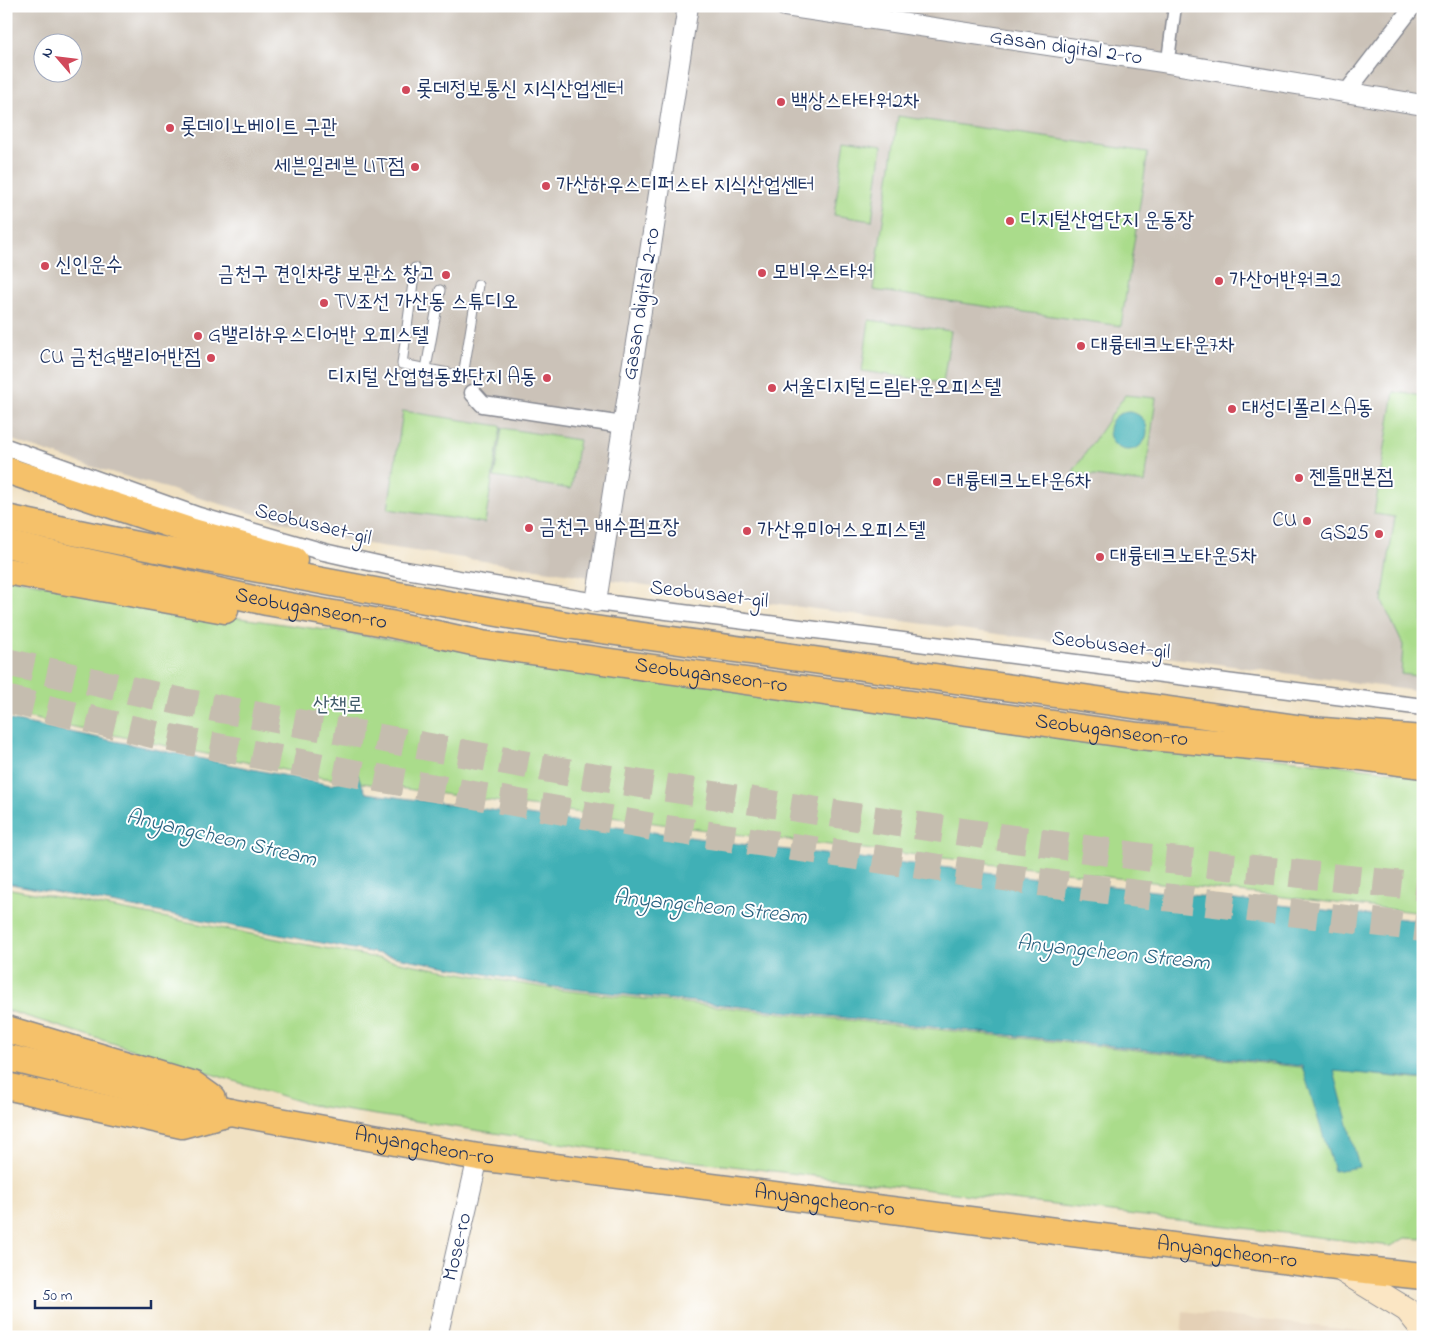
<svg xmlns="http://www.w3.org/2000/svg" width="1429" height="1343" font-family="'Indie Flower','Poor Story',sans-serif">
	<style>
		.built { fill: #e4d0b6 }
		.industrial { fill: #cbc2b8; fill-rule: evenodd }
		.green { fill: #aadc8b; stroke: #628674 }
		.water { fill: #3fb0b6; stroke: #2d708a }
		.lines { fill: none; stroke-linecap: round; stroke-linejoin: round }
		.trunk-tunnel { stroke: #c5bdaf; stroke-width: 28; stroke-dasharray: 28 14; stroke-linecap: butt }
		.service-casing { stroke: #868890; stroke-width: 11 }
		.pedestrian-casing { stroke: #868890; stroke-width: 15 }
		.minor-casing { stroke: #868890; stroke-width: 19 }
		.tertiary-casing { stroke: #868890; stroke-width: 22 }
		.secondary-casing { stroke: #868890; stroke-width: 26 }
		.primary-casing { stroke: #868890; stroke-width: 29 }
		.service { stroke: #fff; stroke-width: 9 }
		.pedestrian { stroke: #fff; stroke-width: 12 }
		.minor { stroke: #fff; stroke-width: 16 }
		.tertiary { stroke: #fff; stroke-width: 20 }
		.secondary { stroke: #fbe6c4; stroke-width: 24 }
		.primary { stroke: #f5c16b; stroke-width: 26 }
		.poi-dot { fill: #d1495b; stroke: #fff; stroke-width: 2 }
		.labels { text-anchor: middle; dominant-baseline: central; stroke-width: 4; stroke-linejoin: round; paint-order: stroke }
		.street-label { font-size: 21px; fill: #1b2f5e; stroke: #fff }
		.poi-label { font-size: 21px; fill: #1b2f5e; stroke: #fff; text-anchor: start }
		.park-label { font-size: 21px; fill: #3f5a69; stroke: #fff }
		.water-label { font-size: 22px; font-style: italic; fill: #296381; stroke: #fff }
	</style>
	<rect width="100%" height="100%" fill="#fff"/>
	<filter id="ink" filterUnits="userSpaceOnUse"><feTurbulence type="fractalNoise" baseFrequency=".02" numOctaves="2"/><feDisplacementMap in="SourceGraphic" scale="10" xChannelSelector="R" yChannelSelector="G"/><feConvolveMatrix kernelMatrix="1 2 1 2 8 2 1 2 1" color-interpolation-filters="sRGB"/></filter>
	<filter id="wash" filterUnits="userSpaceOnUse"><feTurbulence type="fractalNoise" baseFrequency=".0096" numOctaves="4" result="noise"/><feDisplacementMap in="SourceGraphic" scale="20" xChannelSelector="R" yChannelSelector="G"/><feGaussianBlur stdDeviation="1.12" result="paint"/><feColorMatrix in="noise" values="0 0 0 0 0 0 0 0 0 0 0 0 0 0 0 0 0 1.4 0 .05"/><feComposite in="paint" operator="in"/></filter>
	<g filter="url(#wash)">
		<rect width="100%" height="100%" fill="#f0e1c3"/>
		<path class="built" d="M1183 1311 1404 1336V1337H1181Z"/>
		<path class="industrial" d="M6 6H1423V692L727 597 347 541 83 464 6 438ZM42 42H72V72H42Z"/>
		<g class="green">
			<path d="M898 116 1148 152 1121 326 873 290Z"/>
			<path d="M845 140 882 146 872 221 834 215Z"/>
			<path d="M869 320 951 331 943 383 862 371Z"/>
			<path d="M1394 392 1423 396V677L1401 674 1403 645 1382 601 1395 517 1374 514Z"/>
			<path d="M1125 395 1156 398 1145 483 1072 473Z"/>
			<path d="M403 411 501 426 485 523 388 509Z"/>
			<path d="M502 428 579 440 571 489 494 477Z"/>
			<path d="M6 578 240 618 990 724 1423 775V913L742 835 318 777 6 713Z"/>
			<path d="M6 888C191 921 374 960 559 990L1423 1080V1239L1405 1238 1391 1246 625 1153 311 1105 6 1010Z"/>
		</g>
		<g class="water">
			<circle cx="1128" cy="431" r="19"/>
			<path d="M6 719 331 785 357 774 366 793 770 848 1423 921V1079L1334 1071 1359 1167 1334 1171 1302 1066 554 987 6 883Z"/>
		</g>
	</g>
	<g filter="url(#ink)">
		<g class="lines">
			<g class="trunk-tunnel">
				<path d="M6 662 183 702 577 774 863 818 1151 858 1423 887"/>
				<path d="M6 699 160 736 384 779 653 827 1038 882 1423 928"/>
			</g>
			<defs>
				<g id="service">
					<path d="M415 268 402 364 463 376 478 285"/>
					<path d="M426 369 440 290"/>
				</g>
				<path id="pedestrian" d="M1169 52 1175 6"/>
				<g id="minor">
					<path d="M1346 93 1413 6"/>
					<path d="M473 393 483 404 623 425"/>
					<path d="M6 447 199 516 324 552 400 569 596 602 1423 707"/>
				</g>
				<g id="tertiary">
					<path d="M785 6 1163 62 1423 105"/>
					<path d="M596 602 688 6"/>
					<path d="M437 1337 478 1157"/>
				</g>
				<path id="secondary" d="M1337 1267 1407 1310 1423 1330"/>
				<g id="primary">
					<path d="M6 470 193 532 294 560"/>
					<path d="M6 518C195 558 384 594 573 626L1311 730 1423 739"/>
					<path id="s1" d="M6 544 267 602 390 624 482 644 1139 736 1330 753 1423 765"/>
					<path d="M6 571 225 610"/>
					<path d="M6 1029 194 1085 212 1098"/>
					<path id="s2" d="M6 1057 230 1112 478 1157 1337 1267 1423 1276"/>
					<path d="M6 1086 182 1125 230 1112"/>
				</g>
			</defs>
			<use href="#service" class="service-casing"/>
			<use href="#pedestrian" class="pedestrian-casing"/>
			<use href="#minor" class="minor-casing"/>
			<use href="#tertiary" class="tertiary-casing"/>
			<use href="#secondary" class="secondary-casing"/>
			<use href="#primary" class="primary-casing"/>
			<use href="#service" class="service"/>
			<use href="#pedestrian" class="pedestrian"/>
			<use href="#minor" class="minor"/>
			<use href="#tertiary" class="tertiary"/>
			<use href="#secondary" class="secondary"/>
			<use href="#primary" class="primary"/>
		</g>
	</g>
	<g class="poi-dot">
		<circle cx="406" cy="90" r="5"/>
		<circle cx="781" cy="102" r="5"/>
		<circle cx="170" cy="128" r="5"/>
		<circle cx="415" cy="167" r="5"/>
		<circle cx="546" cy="186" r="5"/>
		<circle cx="1010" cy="221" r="5"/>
		<circle cx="45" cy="266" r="5"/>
		<circle cx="762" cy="273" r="5"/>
		<circle cx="446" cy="275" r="5"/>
		<circle cx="1219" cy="281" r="5"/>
		<circle cx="324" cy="303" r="5"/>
		<circle cx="198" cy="336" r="5"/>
		<circle cx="1081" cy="346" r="5"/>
		<circle cx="211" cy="358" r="5"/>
		<circle cx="547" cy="378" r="5"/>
		<circle cx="772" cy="388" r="5"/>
		<circle cx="1232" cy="409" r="5"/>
		<circle cx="1299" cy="478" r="5"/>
		<circle cx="937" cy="482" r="5"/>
		<circle cx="1307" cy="521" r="5"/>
		<circle cx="529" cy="528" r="5"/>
		<circle cx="747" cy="531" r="5"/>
		<circle cx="1379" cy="534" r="5"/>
		<circle cx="1100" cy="557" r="5"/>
	</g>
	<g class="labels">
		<g class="street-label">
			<text transform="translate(1066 48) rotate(8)">Gasan digital 2-ro</text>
			<text transform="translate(642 304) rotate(-81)">Gasan digital 2-ro</text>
			<text transform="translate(313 525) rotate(14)">Seobusaet-gil</text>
			<text transform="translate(709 595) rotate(7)">Seobusaet-gil</text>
			<text stroke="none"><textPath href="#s1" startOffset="312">Seobuganseon-ro</textPath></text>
			<text transform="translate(1111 646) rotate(7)">Seobusaet-gil</text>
			<text stroke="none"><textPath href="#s1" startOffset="718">Seobuganseon-ro</textPath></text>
			<text stroke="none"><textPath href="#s1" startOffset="1122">Seobuganseon-ro</textPath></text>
			<text stroke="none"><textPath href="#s2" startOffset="428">Anyangcheon-ro</textPath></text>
			<text stroke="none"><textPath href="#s2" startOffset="832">Anyangcheon-ro</textPath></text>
			<text transform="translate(458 1247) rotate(-77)">Mose-ro</text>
			<text stroke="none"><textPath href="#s2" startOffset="1238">Anyangcheon-ro</textPath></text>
		</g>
		<g class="poi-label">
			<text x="416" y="90">롯데정보통신 지식산업센터</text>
			<text x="791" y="102">백상스타타워2차</text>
			<text x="180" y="128">롯데이노베이트 구관</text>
			<text x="405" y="167" text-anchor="end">세븐일레븐 LIT점</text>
			<text x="556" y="186">가산하우스디퍼스타 지식산업센터</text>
			<text x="1020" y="221">디지털산업단지 운동장</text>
			<text x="55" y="266">신인운수</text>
			<text x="772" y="273">모비우스타워</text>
			<text x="436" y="275" text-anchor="end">금천구 견인차량 보관소 창고</text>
			<text x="1229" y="281">가산어반워크2</text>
			<text x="334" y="303">TV조선 가산동 스튜디오</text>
			<text x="208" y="336">G밸리하우스디어반 오피스텔</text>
			<text x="1091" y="346">대륭테크노타운7차</text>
			<text x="201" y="358" text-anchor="end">CU 금천G밸리어반점</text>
			<text x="537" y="378" text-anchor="end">디지털 산업협동화단지 A동</text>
			<text x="782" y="388">서울디지털드림타운오피스텔</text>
			<text x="1242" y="409">대성디폴리스A동</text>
			<text x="1309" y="478">젠틀맨본점</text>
			<text x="947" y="482">대륭테크노타운6차</text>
			<text x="1297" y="521" text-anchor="end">CU</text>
			<text x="539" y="528">금천구 배수펌프장</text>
			<text x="757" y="531">가산유미어스오피스텔</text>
			<text x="1369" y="534" text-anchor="end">GS25</text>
			<text x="1110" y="557">대륭테크노타운5차</text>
		</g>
		<g class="park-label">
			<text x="338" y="706">산책로</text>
		</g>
		<g class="water-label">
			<text transform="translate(221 839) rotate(13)">Anyangcheon Stream</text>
			<text transform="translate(710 908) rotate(6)">Anyangcheon Stream</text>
			<text transform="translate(1113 954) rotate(6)">Anyangcheon Stream</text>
		</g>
	</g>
	<rect width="1429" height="1343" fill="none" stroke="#fff" stroke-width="25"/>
	<g transform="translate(58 58) rotate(298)"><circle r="24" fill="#ffffff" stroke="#a4acbf"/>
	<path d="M0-4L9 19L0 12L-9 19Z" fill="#d1495b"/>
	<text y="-8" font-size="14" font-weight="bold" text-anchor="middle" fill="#1b2f5e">N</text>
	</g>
	<path d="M35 1300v8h116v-8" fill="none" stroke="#1b2f5e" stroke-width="2.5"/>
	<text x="42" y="1300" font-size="15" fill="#1b2f5e" stroke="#ffffff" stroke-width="4" paint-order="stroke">50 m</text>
</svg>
